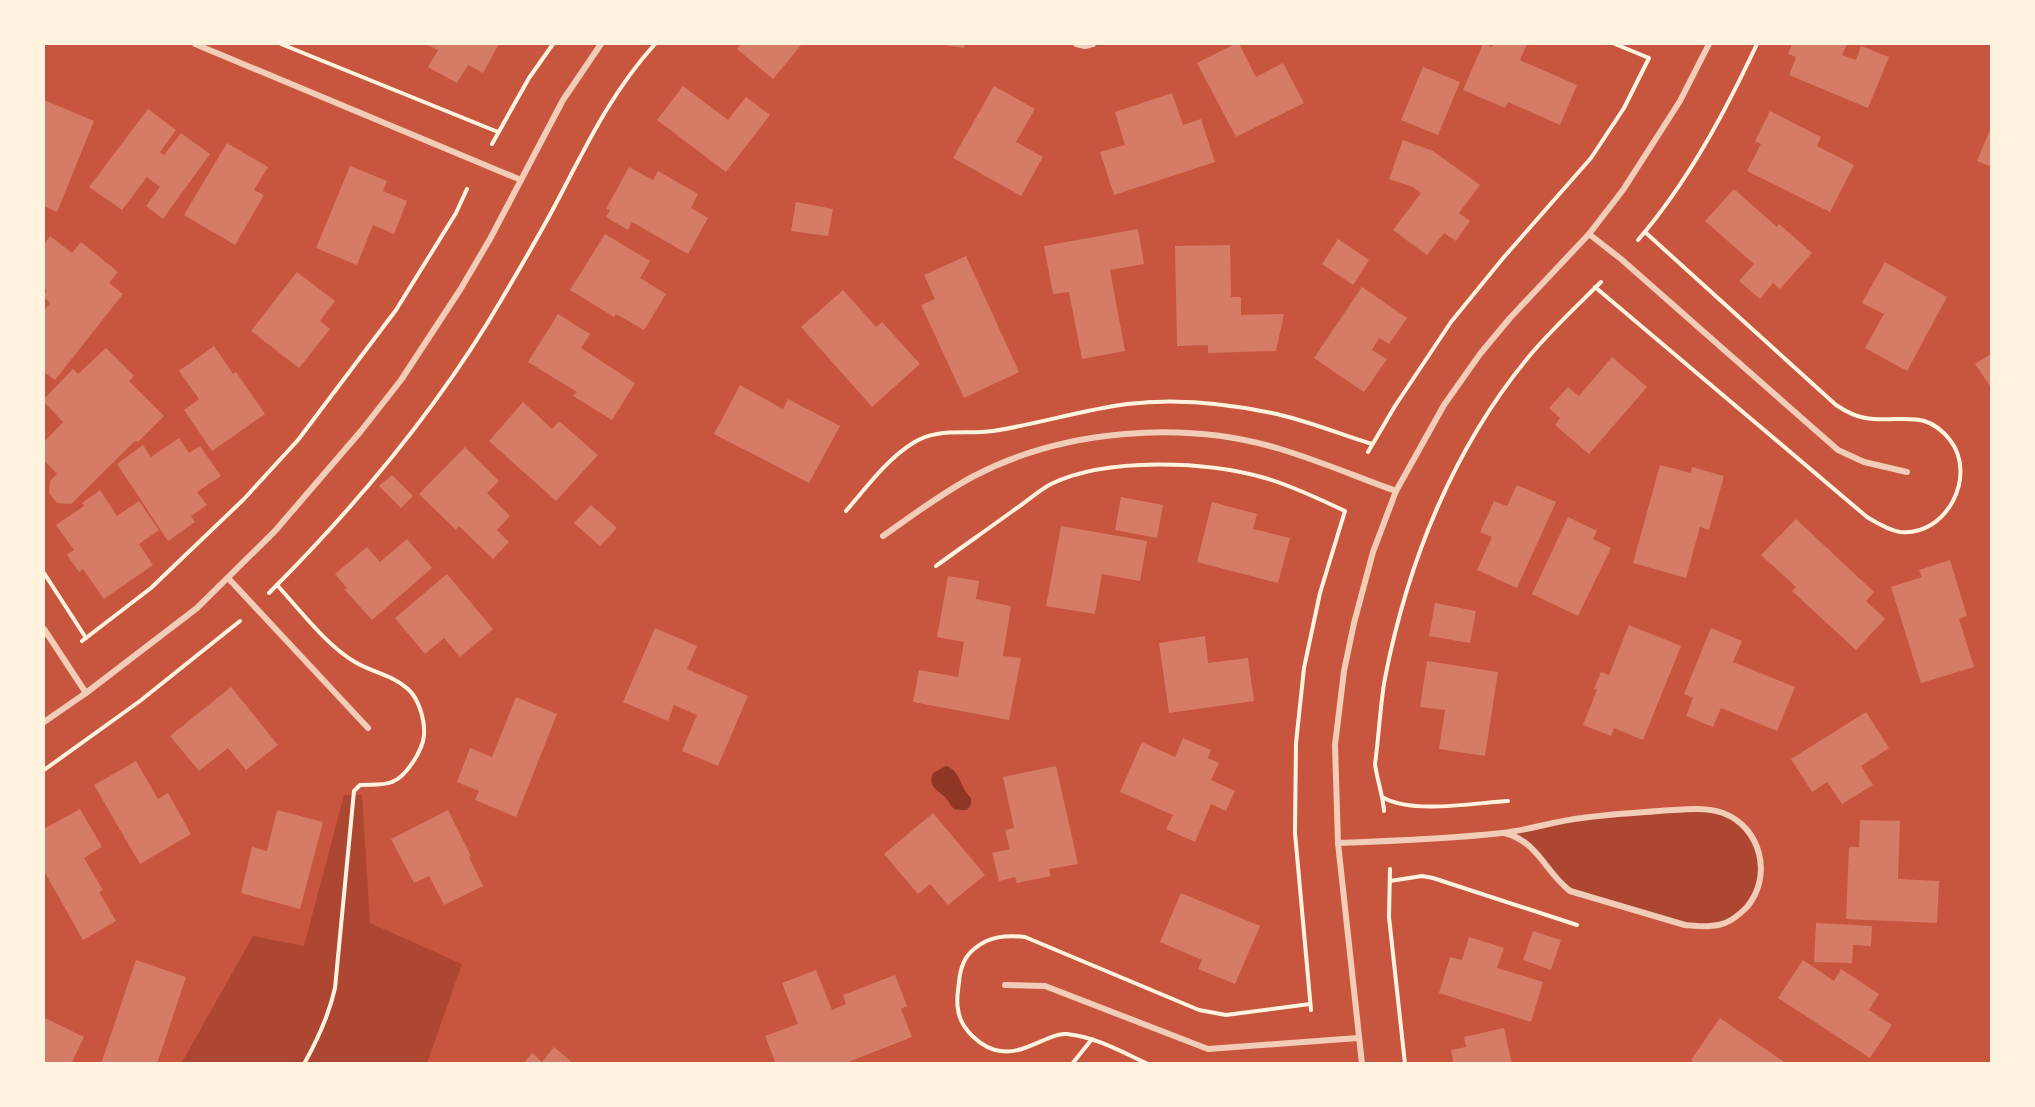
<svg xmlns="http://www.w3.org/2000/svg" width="2035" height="1107" font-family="Raleway,sans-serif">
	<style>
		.green { fill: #ae4732 }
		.water { fill: #8f3625 }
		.building { fill: #d67c66 }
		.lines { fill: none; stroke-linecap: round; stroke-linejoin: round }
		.path { stroke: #fff3e0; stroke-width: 4 }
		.minor { stroke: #f1ccb7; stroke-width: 6 }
	</style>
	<rect width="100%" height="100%" fill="#c8553d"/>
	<g class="green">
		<path d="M344 795H362L370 923 462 964 427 1063 181 1064 253 936 304 946Z"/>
		<path d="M1686 809 1723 813 1751 834 1762 868 1751 901 1726 923 1685 925 1570 891 1527 843 1504 833 1581 818Z"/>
	</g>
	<path class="water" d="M946 766C960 770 959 786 971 798V804L967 810C948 811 954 806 944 796 935 789 928 785 933 773Z"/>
	<g class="building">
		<path d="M425 44H499L483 73 468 65 457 83 428 67 438 50Z"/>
		<path d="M741 44H802L773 79 737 49Z"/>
		<path d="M944 44H965L964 48 944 45Z"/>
		<path d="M1235 44H1239L1256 77 1283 63 1304 103 1236 137 1197 63Z"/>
		<path d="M1483 44 1492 47 1494 44H1527L1520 60 1577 85 1560 125 1508 102 1505 108 1463 90Z"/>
		<path d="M1792 44H1847L1842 55 1856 60 1861 46 1889 57 1868 108 1789 75 1796 57 1788 54Z"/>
		<path d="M1423 67 1460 82 1438 135 1401 120Z"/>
		<path d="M683 86 728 120 746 97 770 115 726 172 657 120Z"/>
		<path d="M994 86 1035 109 1016 142 1043 157 1021 196 953 158Z"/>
		<path d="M1172 93 1183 125 1201 119 1215 162 1114 195 1100 152 1125 145 1115 112Z"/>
		<path d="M44 100 94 121 57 212 44 206Z"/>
		<path d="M148 109 176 130 160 152 164 155 181 133 210 154 163 219 146 206 160 187 147 177 122 210 89 187Z"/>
		<path d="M1770 111 1821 137 1817 146 1854 165 1830 212 1747 171 1761 144 1755 141Z"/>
		<path d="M1992 125V167L1977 161Z"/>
		<path d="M1403 140 1433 151 1480 185 1459 213 1470 221 1456 241 1444 233 1427 255 1393 230 1421 193 1413 187 1389 179Z"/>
		<path d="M227 143 268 167 254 190 264 195 235 245 184 215Z"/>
		<path d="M350 166 387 181 383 191 407 201 394 234 373 225 357 265 316 248Z"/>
		<path d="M629 167 653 180 658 171 698 194 691 208 708 218 688 254 632 222 628 230 606 217 610 210 606 209Z"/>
		<path d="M1734 189 1777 227 1779 224 1812 253 1780 289 1773 283 1760 299 1739 281 1754 264 1705 221Z"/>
		<path d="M796 202 833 209 828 236 791 231Z"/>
		<path d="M1138 229 1144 264 1110 270 1125 351 1082 359 1069 292 1053 294 1044 246Z"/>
		<path d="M605 234 650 261 640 278 666 294 644 330 616 314 614 317 570 290Z"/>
		<path d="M50 236 72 253 81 242 118 272 109 283 123 294 55 380 44 372V311L50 303 44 297 46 290 44 288V245Z"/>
		<path d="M1338 239 1369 260 1353 285 1322 264Z"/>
		<path d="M1230 245 1231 297H1241V315L1284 314 1276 351 1208 353V345L1177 346 1175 246Z"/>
		<path d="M966 256 1019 372 964 398 921 305 935 299 924 275Z"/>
		<path d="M1885 262 1947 297 1907 371 1865 348 1884 314 1862 303Z"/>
		<path d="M297 272 335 301 320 321 330 329 299 368 251 331Z"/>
		<path d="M1362 287 1407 318 1389 344 1379 338 1372 350 1387 359 1364 392 1314 358Z"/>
		<path d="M843 290 876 327 882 322 920 364 872 407 801 327Z"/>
		<path d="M558 314 590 334 581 348 635 383 612 420 573 396 577 392 528 362Z"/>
		<path d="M214 346 233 374 236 372 265 414 212 451 184 410 199 399 179 371Z"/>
		<path d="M106 348 134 376 129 381 164 416 138 442 135 441 71 504 57 503 49 493 50 481 57 474 44 460V442L63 422 44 402V399L73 369 78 374Z"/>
		<path d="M1992 353V389L1975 364Z"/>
		<path d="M1612 357 1647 387 1589 454 1555 425 1560 418 1549 408 1568 387 1579 396Z"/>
		<path d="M740 385 783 409 788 399 840 426 809 483 714 434Z"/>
		<path d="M523 402 552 429 559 421 598 455 556 501 489 441Z"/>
		<path d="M179 438 189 453 200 446 221 476 197 492 207 505 191 516 195 522 168 541 117 464 143 445 151 457Z"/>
		<path d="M465 447 499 481 487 493 510 516 497 530 509 542 493 559 459 526 456 530 419 494Z"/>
		<path d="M1660 465 1691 473 1692 467 1724 476 1709 530 1700 527 1686 578 1633 563Z"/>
		<path d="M392 475 413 496 401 508 379 486Z"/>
		<path d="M1517 485 1556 502 1517 588 1477 570 1492 537 1480 532 1494 501 1507 506Z"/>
		<path d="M100 490 117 516 139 501 159 530 139 544 153 565 104 599 83 569 79 572 67 555 74 550 56 525 84 506 82 503Z"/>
		<path d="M1121 497 1163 505 1157 538 1115 530Z"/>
		<path d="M1212 502 1257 514 1253 529 1290 538 1278 583 1197 562Z"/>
		<path d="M591 505 617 528 600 546 574 523Z"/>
		<path d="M1568 517 1597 531 1593 539 1611 548 1578 616 1532 594Z"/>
		<path d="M1796 519 1874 592 1866 601 1885 619 1856 650 1792 591 1796 587 1761 555Z"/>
		<path d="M1061 526 1147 541 1140 581 1102 574 1095 614 1046 606Z"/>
		<path d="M407 539 432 568 372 620 344 589 347 588 335 574 367 547 380 562Z"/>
		<path d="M1950 560 1967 616 1959 619 1974 667 1921 683 1891 587 1922 577 1919 570Z"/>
		<path d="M447 574 493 629 460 657 444 638 425 654 395 618Z"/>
		<path d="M948 576 979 581 976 599 1011 606 1003 656 1021 658 1009 720 913 702 919 670 958 677 964 642 937 637Z"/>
		<path d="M1435 603 1476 611 1470 643 1429 636Z"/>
		<path d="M1629 625 1681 646 1643 740 1614 728 1611 736 1583 725 1597 690 1594 689 1601 672 1609 675Z"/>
		<path d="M655 628 697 646 687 669 748 696 718 766 682 751 697 715 674 705 668 721 623 702Z"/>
		<path d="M1711 628 1742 641 1733 662 1795 687 1777 731 1721 708 1713 727 1686 716 1693 698 1684 694Z"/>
		<path d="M1205 636 1208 663 1248 658 1254 701 1169 713 1159 643Z"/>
		<path d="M1427 661 1498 672 1485 756 1439 749 1445 710 1420 707Z"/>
		<path d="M231 687 278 745 246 770 228 748 199 771 170 736Z"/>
		<path d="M516 697 557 714 516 817 475 800 479 791 457 782 470 748 492 757Z"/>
		<path d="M1866 712 1889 748 1861 766 1873 785 1842 804 1827 782 1812 792 1791 759Z"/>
		<path d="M1183 738 1211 750 1208 758 1219 763 1211 780 1235 791 1226 811 1211 804 1195 842 1166 829 1173 815 1120 792 1142 742 1175 757Z"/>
		<path d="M136 761 158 799 168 793 191 834 140 864 94 785Z"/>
		<path d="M1056 766 1078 864 1049 869 1051 876 1017 883 1015 877 999 881 992 853 1010 849 1005 830 1014 828 1003 777Z"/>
		<path d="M80 809 102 847 84 858 103 890 99 892 116 921 83 940 44 871V829Z"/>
		<path d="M277 810 323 822 300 909 241 893 252 847 267 851Z"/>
		<path d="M448 810 471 856 469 857 483 886 444 905 429 876 414 883 391 839Z"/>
		<path d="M933 813 985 875 948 905 930 884 918 894 884 854Z"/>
		<path d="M1860 820 1900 821 1898 879 1939 881 1937 923 1846 919 1849 847H1859Z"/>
		<path d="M1181 893 1260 926 1235 984 1198 969 1202 960 1160 942Z"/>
		<path d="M1816 923 1872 926 1871 946 1853 945 1852 963 1814 962Z"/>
		<path d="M1533 931 1561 940 1551 970 1523 960Z"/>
		<path d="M1469 937 1504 948 1497 968 1543 982 1531 1022 1439 993 1450 957 1462 960Z"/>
		<path d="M136 960 186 977 157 1064H101Z"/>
		<path d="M1803 960 1834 981 1841 969 1879 994 1869 1010 1892 1025 1870 1058 1778 998Z"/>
		<path d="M816 970 832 1010 846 1004 843 995 895 975 907 1006 901 1009 912 1037 843 1064H776L765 1036 798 1024 782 983Z"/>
		<path d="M45 1018 84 1037 71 1064H44V1021Z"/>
		<path d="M1720 1018 1787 1064H1696L1691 1060Z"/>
		<path d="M1504 1028 1512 1064H1454L1451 1050 1466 1047 1464 1037Z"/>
		<path d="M554 1047 574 1064H523L532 1053 542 1062Z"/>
	</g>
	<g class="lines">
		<g class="path">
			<path d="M281 44 498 132"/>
			<path d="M492 144 529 78 553 44"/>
			<path d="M1638 240C1688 182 1725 112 1757 44"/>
			<path d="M1595 287 1867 517C1877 523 1888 530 1900 532 1946 537 1978 476 1950 440 1924 407 1899 424 1865 418 1854 416 1845 411 1836 405L1645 232"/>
			<path d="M1368 452 1395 406 1451 322 1504 257 1591 158 1624 108 1649 58 1615 44"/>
			<path d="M846 511C866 488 887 459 913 443 937 427 966 435 993 431 1038 424 1082 410 1127 404 1175 398 1225 403 1272 413 1306 420 1339 434 1372 444"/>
			<path d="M936 566C962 547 988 529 1014 510 1026 502 1038 491 1051 484 1107 457 1206 461 1265 478 1293 486 1319 499 1345 511L1320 593 1304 668 1296 743 1295 833 1311 1010"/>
			<path d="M44 573 86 638"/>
			<path d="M277 585C300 610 326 645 355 662 371 672 393 675 408 689 419 699 425 720 424 735 423 750 406 777 392 782 382 786 371 784 360 785L354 791 335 988C329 1015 318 1039 304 1064"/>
			<path d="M269 593C358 504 440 406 503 297 523 263 543 229 561 194 589 140 614 89 655 44"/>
			<path d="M82 641 151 588 244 499 298 440 396 310 456 213 467 189"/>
			<path d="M44 770 140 701 240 621"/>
			<path d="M1384 798C1414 814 1474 803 1508 801"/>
			<path d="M1384 811C1383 795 1377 780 1375 764 1379 736 1380 706 1385 678 1408 561 1454 446 1531 354 1553 328 1577 306 1601 282"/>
			<path d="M1390 869 1389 917 1405 1064"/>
			<path d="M1390 881 1422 876 1433 878 1577 925"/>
			<path d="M1072 1064 1092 1039"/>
			<path d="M1148 1064C1122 1052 1096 1037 1067 1034 1050 1032 1025 1055 1001 1051 982 1049 960 1029 958 1009 956 1000 958 991 959 982 960 970 964 957 974 949 989 936 1006 935 1025 937L1199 1010 1226 1015 1310 1004"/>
		</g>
		<g class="minor">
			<path d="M195 44 521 180"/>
			<path d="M1076 44 1085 46 1093 44"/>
			<path d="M1589 234 1621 259 1838 450 1864 462 1907 472"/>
			<path d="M883 536C913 515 942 493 974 476 1064 429 1184 420 1280 449 1320 461 1357 477 1396 491"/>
			<path d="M228 578 368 728"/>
			<path d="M44 629 86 693"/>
			<path d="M44 722 86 693 197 608 275 531 361 431 401 380 460 290 490 239 563 100 601 44"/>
			<path d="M1338 843C1393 841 1448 839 1502 833 1529 830 1555 821 1582 818 1608 814 1634 813 1659 811 1680 810 1703 806 1723 813 1761 827 1773 876 1747 907 1741 913 1733 920 1725 923 1712 928 1698 926 1685 925L1570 891C1544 871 1538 841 1504 833"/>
			<path d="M1005 985 1045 986 1208 1049 1358 1038"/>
			<path d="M1362 1064 1338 843 1335 745 1344 671 1354 623 1373 552 1396 491 1444 405 1480 354 1510 318 1589 234 1623 190 1680 101 1709 44"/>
		</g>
	</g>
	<rect width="2035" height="1107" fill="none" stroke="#fff3e0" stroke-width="90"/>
</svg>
